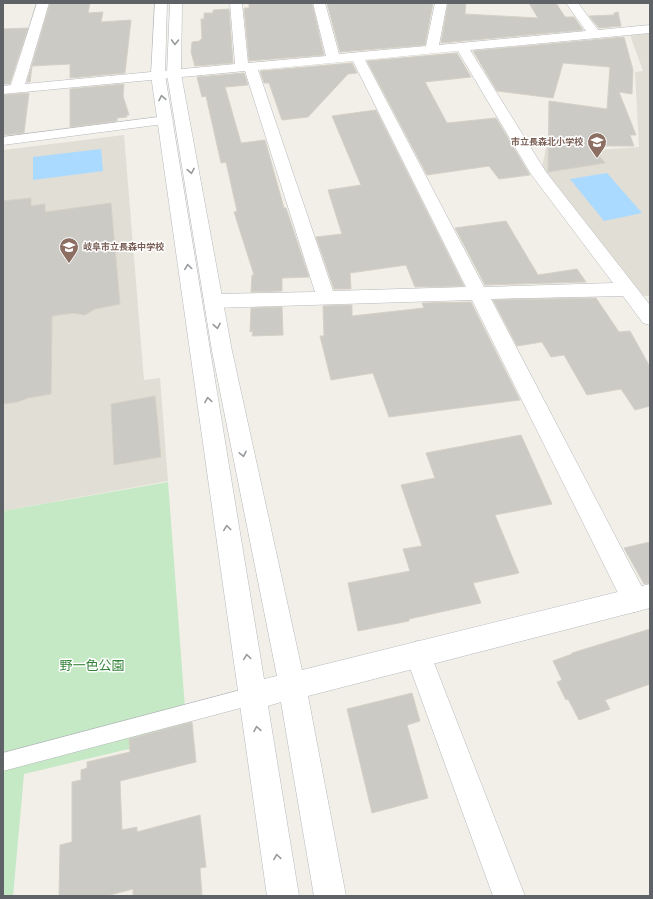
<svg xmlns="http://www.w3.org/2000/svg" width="653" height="899" font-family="'Work Sans','Noto Sans JP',sans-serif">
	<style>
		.education { fill: #e1ded6 }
		.green { fill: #c5e8c5 }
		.water { fill: #aadaff }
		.building { fill: #cccac5; stroke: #d6d1c6 }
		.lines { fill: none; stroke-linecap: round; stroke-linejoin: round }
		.lane-casing { stroke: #b5b8bc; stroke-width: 1 }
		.street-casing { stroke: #b5b8bc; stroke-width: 1 }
		.secondary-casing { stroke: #b6babf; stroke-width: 1 }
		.lane { fill: #fff; fill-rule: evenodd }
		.street { fill: #fff; fill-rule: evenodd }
		.secondary { fill: #fff; fill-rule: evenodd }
		.oneway { stroke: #979a9d }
		.labels { text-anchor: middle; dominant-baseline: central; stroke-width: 3; stroke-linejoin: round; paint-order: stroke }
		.far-education-label { font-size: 9px; font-weight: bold; fill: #785e54; stroke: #fff; text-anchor: end }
		.near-park-label { font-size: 13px; fill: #348238; stroke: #fff }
	</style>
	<rect width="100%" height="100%" fill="#f1efe8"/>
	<g class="education">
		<path d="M650 33V296H643L542 167 547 143 597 150 639 147 635 72 643 71 630 35Z"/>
		<path d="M124 135 144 380 160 378 168 481 3 511V150Z"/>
	</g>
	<path class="green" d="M168 482 187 735 24 774 13 896H3V511Z"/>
	<g class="water">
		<path d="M101 149 103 171 33 180V157Z"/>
		<path d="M607 173 642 213 604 221 570 179Z"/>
	</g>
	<g class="building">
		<path d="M50 3H90L88 13 103 12 101 22 131 20 125 73 70 78V64L32 66 30 82H27Z"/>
		<path d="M249 3H312L324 55 249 61 244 8H249Z"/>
		<path d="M327 3H433L425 45 340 52Z"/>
		<path d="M448 3H466L465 14 538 18 529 3H556L565 17H574L583 30 441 43Z"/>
		<path d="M229 9 233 63 195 66 191 52 192 42 200 41V40L202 39 201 19H204V13H213V10Z"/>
		<path d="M618 12 621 26 599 28 589 16 614 15V13Z"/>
		<path d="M28 28 10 84H3V29Z"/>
		<path d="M624 37 633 70 632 94 619 92 636 135H630L634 146H591L605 163 548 172 549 101 607 109 610 67 563 63 553 98 497 91 473 51Z"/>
		<path d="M457 53 471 77 425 82 447 123 496 118 530 175 499 179 489 166 427 175 367 61Z"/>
		<path d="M352 63 357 73 348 74 308 117 282 120 269 83H264L260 71Z"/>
		<path d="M244 73 248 85 225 87 241 143 265 140 284 208H286L309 277 282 278V291L251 292 252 275H254L234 212 237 211 226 162 221 163 206 96 202 97 197 77Z"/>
		<path d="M124 84 123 96 129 115H126L127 117 117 118V121L70 127V89Z"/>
		<path d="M29 93 24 133 3 135V95Z"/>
		<path d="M376 110 464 286 415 287 406 265 350 273 351 289H334L316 237 342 234 328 190 361 185 332 116Z"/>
		<path d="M31 198V206L45 204V212L111 203 120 304 95 309 85 315 73 313 52 316 51 394 28 398 17 402 3 404V201Z"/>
		<path d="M506 221 538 275 577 269 586 282 485 285 455 228Z"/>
		<path d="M596 298 619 332 630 331 650 367V406L635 410 621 389 587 395 564 355 551 357 542 342 517 346 493 300Z"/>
		<path d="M471 302 520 400 389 417 373 373 331 380 320 336H324L323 306 352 305V316L424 308 422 303Z"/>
		<path d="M282 307 283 335 252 336 253 331 250 332 251 308Z"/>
		<path d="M155 396 161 457 114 465 111 404Z"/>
		<path d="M521 435 552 504 495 515 519 573 473 583 481 603 409 619V621L358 631 348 583 410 571 403 549 422 546 401 485 435 478 426 453Z"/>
		<path d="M650 542V583L644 584 624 548Z"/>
		<path d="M650 629V684L605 700 610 709 579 720 568 699 566 700 557 682 562 680 553 661 572 654V653Z"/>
		<path d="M412 693 420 721 407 725 428 798 372 813 347 709Z"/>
		<path d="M192 722 196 762 120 781 122 830 137 827V832L200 815 206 867 200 868 202 896H133V889L106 896H59L60 845 72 842V782L81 780V770L87 768V762L130 752 129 739Z"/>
	</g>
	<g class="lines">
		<defs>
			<path id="lane" d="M252 687 258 690 261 696 258 702 252 705 3 771V753Z"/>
			<g id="street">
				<path d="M37 3H49L25 84 235 64 230 3H242L248 63 326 56 313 3H325L339 54 426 46 435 3H447L439 45 586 31 566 3H578L598 30 650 25V33L470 50 546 172 650 305V325L643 323 623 296 491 299 644 591 648 600 644 609 635 612 626 609 472 300 213 308 206 306 204 301 206 296 213 294 315 292 245 71 3 94V86L11 85ZM458 51 531 174 613 283 484 287 365 60ZM353 61 466 287 333 291 258 70Z"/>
				<path d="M166 116 171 117 173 120 171 123 3 145V137Z"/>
				<path d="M418 641 427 645 525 896H493L405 654 409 645Z"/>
			</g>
			<path id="secondary" d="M155 3H167L165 75 264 679 277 676 212 351 167 74 170 3H182L181 74 232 351 302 670 650 584V608L308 696 346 896H314L281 702 268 706 299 896H267L151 75Z"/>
		</defs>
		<use href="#lane" class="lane-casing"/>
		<use href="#street" class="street-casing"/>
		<use href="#secondary" class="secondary-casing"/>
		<use href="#lane" class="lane"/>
		<use href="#street" class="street"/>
		<use href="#secondary" class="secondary"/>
	</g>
	<defs><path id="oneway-chevron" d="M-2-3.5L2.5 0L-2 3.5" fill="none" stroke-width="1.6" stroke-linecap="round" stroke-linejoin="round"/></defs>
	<g class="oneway">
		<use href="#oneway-chevron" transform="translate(175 42) rotate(91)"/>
		<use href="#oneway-chevron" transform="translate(162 98) rotate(-101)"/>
		<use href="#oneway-chevron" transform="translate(191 171) rotate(80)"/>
		<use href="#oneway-chevron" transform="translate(188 267) rotate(-98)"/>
		<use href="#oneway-chevron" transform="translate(217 326) rotate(80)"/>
		<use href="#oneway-chevron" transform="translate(208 400) rotate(-99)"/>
		<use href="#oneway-chevron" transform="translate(243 454) rotate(78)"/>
		<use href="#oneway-chevron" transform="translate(227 528) rotate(-98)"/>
		<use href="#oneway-chevron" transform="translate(247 657) rotate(-98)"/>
		<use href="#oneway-chevron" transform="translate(257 729) rotate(-99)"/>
		<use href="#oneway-chevron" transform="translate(277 857) rotate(-99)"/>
	</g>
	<defs>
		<symbol id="school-pin" viewBox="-11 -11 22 30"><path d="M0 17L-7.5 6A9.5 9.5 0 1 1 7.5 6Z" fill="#8d6e63" stroke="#fff"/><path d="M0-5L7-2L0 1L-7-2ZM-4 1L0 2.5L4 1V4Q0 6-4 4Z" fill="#fff"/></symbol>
	</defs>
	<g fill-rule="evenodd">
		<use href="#school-pin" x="586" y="131" width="22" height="30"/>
		<use href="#school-pin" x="58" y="236" width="22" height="30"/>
	</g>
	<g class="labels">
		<g class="far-education-label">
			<text x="583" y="142">市立長森北小学校</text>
			<text x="83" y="247" text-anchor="start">岐阜市立長森中学校</text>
		</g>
		<g class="near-park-label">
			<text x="92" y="665">野一色公園</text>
		</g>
	</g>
	<rect width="653" height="899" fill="none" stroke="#5f6368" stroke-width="8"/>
</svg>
